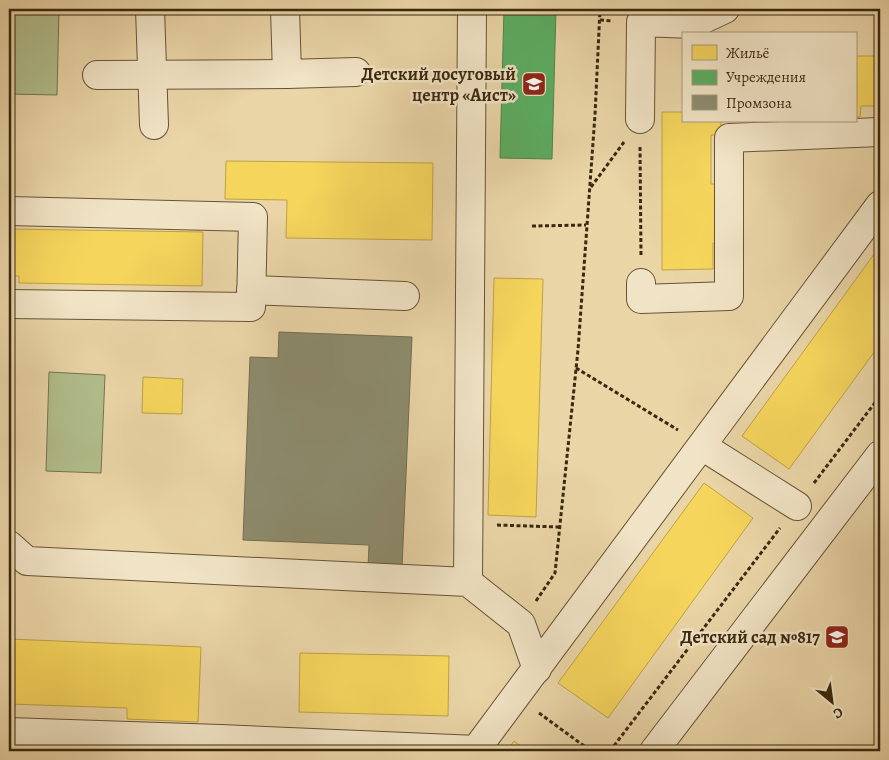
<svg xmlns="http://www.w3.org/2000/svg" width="889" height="760" font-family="Alegreya,serif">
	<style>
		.green { fill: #b1be8c; stroke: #76734e }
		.homes { fill: #f6d55c; stroke: #bea145 }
		.public { fill: #5aae61; stroke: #508649 }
		.industry { fill: #8c8c6e; stroke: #736e52 }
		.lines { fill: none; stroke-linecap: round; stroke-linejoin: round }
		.minor-casing { stroke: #665336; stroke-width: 30 }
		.path { stroke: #3a2810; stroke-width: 3; stroke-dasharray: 4 2.5; stroke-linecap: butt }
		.minor { stroke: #f1e4c6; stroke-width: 28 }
		.labels { text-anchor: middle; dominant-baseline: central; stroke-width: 5; stroke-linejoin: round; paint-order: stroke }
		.poi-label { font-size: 18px; font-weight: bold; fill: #3a2810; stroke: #f1e4c6; text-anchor: end }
	</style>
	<rect width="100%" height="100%" fill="#ead5a7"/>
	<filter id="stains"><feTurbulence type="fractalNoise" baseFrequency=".004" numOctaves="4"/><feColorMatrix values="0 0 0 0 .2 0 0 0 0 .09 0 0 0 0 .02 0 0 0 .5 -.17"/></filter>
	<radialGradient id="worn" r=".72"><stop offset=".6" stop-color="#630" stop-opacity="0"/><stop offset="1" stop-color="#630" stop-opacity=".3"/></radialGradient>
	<g class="green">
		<path d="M9 9H59L57 95 9 94Z"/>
		<path d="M49 372 105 375 101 473 46 471Z"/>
	</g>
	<g class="homes">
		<path d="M855 56H877V106H861L860 117H855Z"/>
		<path d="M662 112H683V121H721V135H711V184H720V243H713V269L662 270Z"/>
		<path d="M226 161 433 163 432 240 286 238 287 200 225 199Z"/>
		<path d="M9 229 203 232 202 286 19 283V276H9Z"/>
		<path d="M880 246V344L789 469 742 436Z"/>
		<path d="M494 278 543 279 536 517 488 515Z"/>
		<path d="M143 377 183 379 182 414 142 413Z"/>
		<path d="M704 483 753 518 608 718 558 683Z"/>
		<path d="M9 639 201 647 198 722 127 719V708L9 704Z"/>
		<path d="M300 653 449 656 448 716 299 712Z"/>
		<path d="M514 741 527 751H507Z"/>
	</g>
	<path class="public" d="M504 9H556L552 159 500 158Z"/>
	<path class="industry" d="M279 332 412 337 402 568 368 567 369 545 243 540 250 357 278 358Z"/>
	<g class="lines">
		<defs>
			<g id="minor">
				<path d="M150 9 154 125"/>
				<path d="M285 9 287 74 356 72"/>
				<path d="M97 75 287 74"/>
				<path d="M640 119 641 22 693 24 725 9"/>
				<path d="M9 211 253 217 251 307 9 304"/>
				<path d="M641 283V299L729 296V138L880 132"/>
				<path d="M251 290 405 296"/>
				<path d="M702 446 797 506"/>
				<path d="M9 545 27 561 468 582 521 624 537 669"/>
				<path d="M468 582 472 9"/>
				<path d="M9 732 220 739V751"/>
				<path d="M220 739 477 750"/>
				<path d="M475 751 880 205"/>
				<path d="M654 751 880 455"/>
			</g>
		</defs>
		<use href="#minor" class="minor-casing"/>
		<g class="path">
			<path d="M600 20 612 21"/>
			<path d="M640 147 641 256"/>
			<path d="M591 187 624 142"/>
			<path d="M532 226 586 225"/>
			<path d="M576 368 678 430"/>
			<path d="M814 483 880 396"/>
			<path d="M497 525 559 527"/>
			<path d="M536 601 555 573 578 350 595 115 600 9"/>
			<path d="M539 713 591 751"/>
			<path d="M610 751 780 528"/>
		</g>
		<use href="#minor" class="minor"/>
	</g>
	<defs>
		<symbol id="school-square" viewBox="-11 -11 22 22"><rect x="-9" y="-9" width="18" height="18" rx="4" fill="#8f2418" stroke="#f1e4c6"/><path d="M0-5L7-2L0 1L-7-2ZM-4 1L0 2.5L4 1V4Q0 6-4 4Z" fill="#fff"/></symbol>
	</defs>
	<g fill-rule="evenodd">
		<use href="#school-square" x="520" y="70" width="28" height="28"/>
		<use href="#school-square" x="823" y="623" width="28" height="28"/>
	</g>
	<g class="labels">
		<g class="poi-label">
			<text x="516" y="74">Детский досуговый<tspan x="516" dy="21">центр «Аист»</tspan></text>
			<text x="820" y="637">Детский сад №817</text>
		</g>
	</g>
	<rect width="889" height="760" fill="none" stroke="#ead5a7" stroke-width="30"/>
	<rect x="10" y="10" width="869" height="740" fill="none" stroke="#3a2810" stroke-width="2.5"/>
	<rect x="15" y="15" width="859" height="730" fill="none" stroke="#3a2810"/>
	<rect x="682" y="32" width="175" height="90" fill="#f1e4c6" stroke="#a8997d"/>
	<rect x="692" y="45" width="25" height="15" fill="#f6d55c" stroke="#a8997d"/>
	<text x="726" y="58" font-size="15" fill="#3a2810">Жильё</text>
	<rect x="692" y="70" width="25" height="15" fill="#5aae61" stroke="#a8997d"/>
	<text x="726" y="82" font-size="15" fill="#3a2810">Учреждения</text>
	<rect x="692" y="95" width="25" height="15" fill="#8c8c6e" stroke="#a8997d"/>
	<text x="726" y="108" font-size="15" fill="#3a2810">Промзона</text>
	<g transform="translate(832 702) rotate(151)" stroke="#f1e4c6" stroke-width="4" paint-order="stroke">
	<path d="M0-4L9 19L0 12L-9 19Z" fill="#3a2810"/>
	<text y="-8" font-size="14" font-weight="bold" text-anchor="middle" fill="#3a2810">С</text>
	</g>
	<rect width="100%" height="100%" filter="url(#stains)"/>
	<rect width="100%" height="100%" fill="url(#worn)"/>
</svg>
